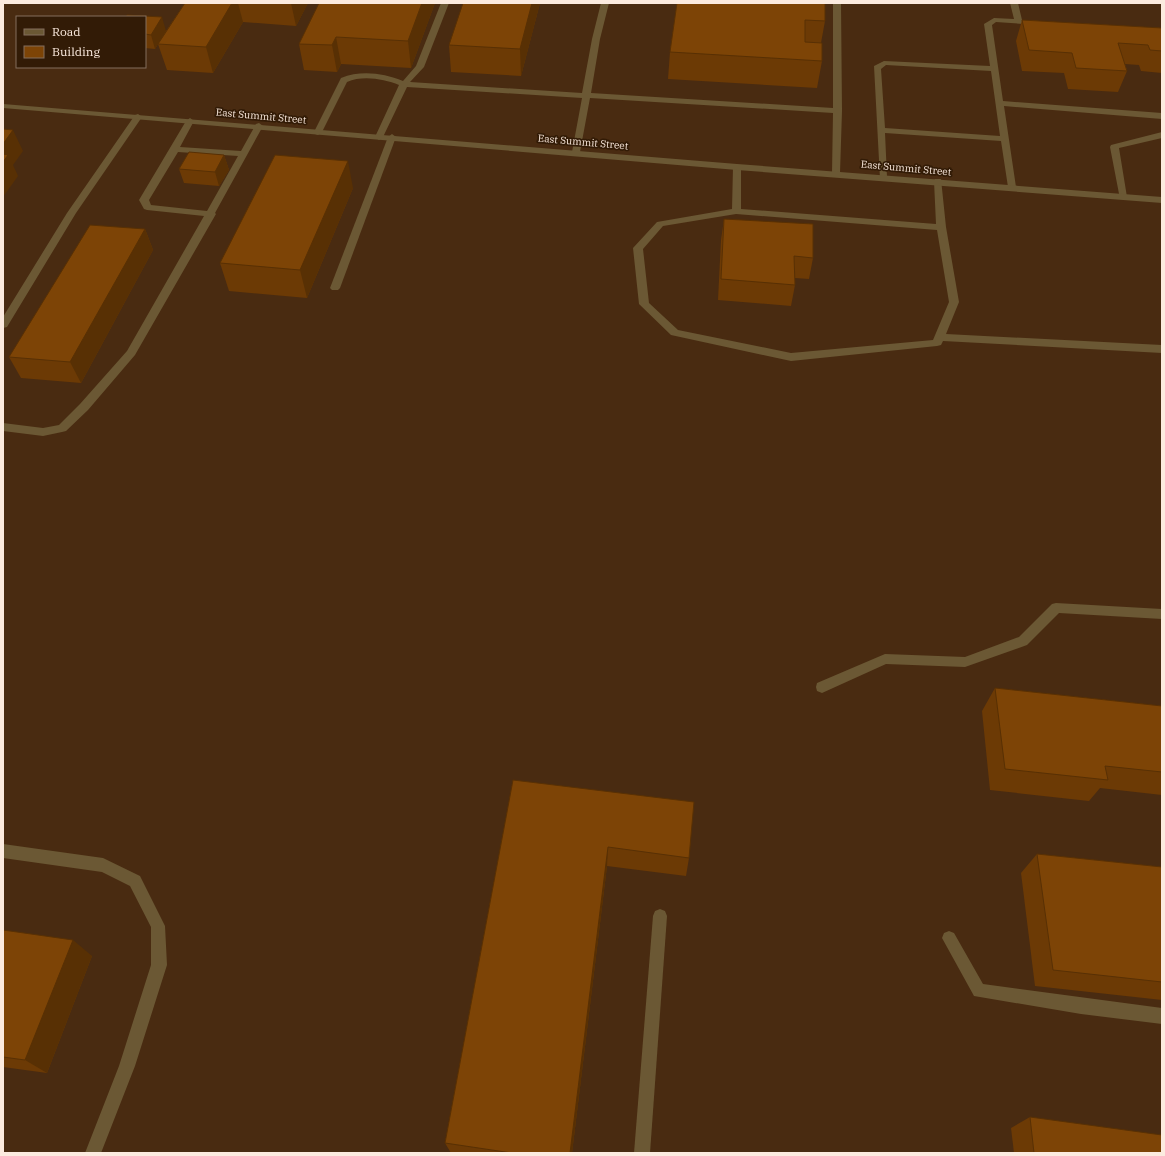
<svg xmlns="http://www.w3.org/2000/svg" width="1165" height="1156" font-family="'IBM Plex Serif',serif">
	<style>
		.built { fill: #492b11; fill-rule: evenodd }
		.lines { fill: none; stroke-linecap: round; stroke-linejoin: round }
		.service { fill: #6b5834; fill-rule: evenodd }
		.tertiary { fill: #6b5834; fill-rule: evenodd }
		.wall { fill: #6c3a05 }
		.shaded-wall { fill: #583004 }
		.building { fill: #7d4406; stroke: #583004 }
		.labels { text-anchor: middle; dominant-baseline: central; stroke-width: 3.5; stroke-linejoin: round; paint-order: stroke }
		.far-street-label { font-size: 10px; fill: #fcebdf; stroke: #321b06 }
	</style>
	<rect width="100%" height="100%" fill="#3d2510"/>
	<path class="built" d="M3 3H1162V1153H3ZM17 17H145V67H17Z"/>
	<g class="lines">
		<g class="service">
			<path d="M441 3H449L424 67 410 82 582 93 592 39 601 3H609L600 39 591 93 833 108V3H841L842 111 840 173 836 176 832 173 833 113 590 98 580 152 576 155 572 152 582 98 407 87 383 137 379 140 375 137 399 85C384 79 363 75 347 82L322 132 318 135 315 134 314 132 341 78C361 70 383 73 403 81L416 66Z"/>
			<path d="M1010 3H1018L1022 20 1037 21 1041 23 1037 25 996 22 992 25 1003 101 1162 113V119L1004 106 1016 187 1015 189H1009L1008 187 1001 141 885 133 887 177 886 179H880L874 66 884 61 990 66 984 24 994 18 1014 19ZM886 65 991 71 1000 136 885 128 881 69Z"/>
			<path d="M138 114 142 117 76 213 7 327 3 328V317L67 213 135 115Z"/>
			<path d="M190 118 194 121 180 147 241 151 256 124 259 123 263 126 215 213 216 214 135 355 88 410 66 431 62 432 43 436 3 431V423L43 428 59 425 80 404 127 351 204 216 147 210 144 209 139 200 186 121ZM178 152 238 156 207 211 151 205 149 200Z"/>
			<path d="M1162 132V138L1119 148 1127 197 1126 199H1120L1110 147 1111 145Z"/>
			<path d="M392 134 396 137 340 288 338 290H332L330 288 388 137Z"/>
			<path d="M737 164 741 167V209L936 224 934 181 935 179H941L946 227 959 302 946 334 1162 345V353L943 341 941 345 937 346 791 361 671 335 639 304 633 248 657 222 732 209 733 167ZM736 214 937 230 949 302 933 340 791 353 678 330 649 303 643 249 663 226Z"/>
			<path d="M1056 603 1162 609V619L1059 613 1027 645 965 667 886 664 822 693 817 691 816 687 817 683 885 654 965 657 1019 637 1052 604Z"/>
			<path d="M3 844 103 858 140 876 165 926 167 965 135 1066 101 1153H85L119 1066 151 965V927L130 886 102 872 3 858Z"/>
			<path d="M660 909 665 911 667 916 650 1153H634L653 916 655 911Z"/>
			<path d="M949 931 954 933 983 984 1162 1008V1024L1081 1014 974 996 942 938 944 933Z"/>
		</g>
		<path class="tertiary" d="M3 104 737 164 1162 197V203L737 170 3 108Z"/>
	</g>
	<g class="wall">
		<path d="M185 3H308L296 26 243 22 213 73 167 70 158 44 155 49 145 48V17L166 31Z"/>
		<path d="M435 3 411 68 341 64 337 72 304 70 299 44Z"/>
		<path d="M540 3 521 76 451 72 449 45Z"/>
		<path d="M677 3 825 21 821 43 822 61 817 88 668 79 670 52Z"/>
		<path d="M1022 20 1162 28V73L1141 71 1139 65 1125 64 1127 71 1118 92 1068 89 1064 73 1022 71 1016 41Z"/>
		<path d="M224 155 229 170 219 186 184 183 179 169Z"/>
		<path d="M353 188 307 298 229 291 220 263Z"/>
		<path d="M724 219 813 258 809 279 795 278V285L791 306 718 300 721 240Z"/>
		<path d="M145 229 153 250 81 383 21 378 9 357Z"/>
		<path d="M995 688 1162 706V795L1100 788 1089 801 990 790 982 711Z"/>
		<path d="M513 780 689 858 686 876 607 866 572 1153H451L445 1143Z"/>
		<path d="M1037 854 1162 867V1000L1035 986 1021 873Z"/>
		<path d="M3 930 92 956 47 1073 3 1067Z"/>
		<path d="M1030 1117 1162 1153H1014L1011 1128Z"/>
	</g>
	<g class="shaded-wall">
		<path d="M232 3H238L243 22 213 73 206 47Z"/>
		<path d="M291 3H308L296 26Z"/>
		<path d="M422 3H435L411 68 408 41Z"/>
		<path d="M532 3H540L521 76 520 49Z"/>
		<path d="M162 17 166 31 155 49 151 35Z"/>
		<path d="M336 37 341 64 337 72 332 45Z"/>
		<path d="M13 130 23 151 13 165 18 176 3 197V144Z"/>
		<path d="M224 155 229 170 219 186 215 172Z"/>
		<path d="M348 161 353 188 307 298 300 270Z"/>
		<path d="M145 229 153 250 81 383 70 362Z"/>
		<path d="M608 847 607 866 572 1153H570Z"/>
		<path d="M73 940 92 956 47 1073 25 1060Z"/>
	</g>
	<g class="building">
		<path d="M185 3H232L206 47 158 44Z"/>
		<path d="M319 3H422L408 41 336 37 332 45 299 44Z"/>
		<path d="M463 3H532L520 49 449 45Z"/>
		<path d="M677 3H825V21L805 20V42L822 43V61L670 52Z"/>
		<path d="M127 15 162 17 151 35 145 34V17H126Z"/>
		<path d="M1022 20 1162 28V51L1150 50 1148 45 1118 43 1127 71 1076 68 1072 53 1029 50Z"/>
		<path d="M3 129 13 130 3 144Z"/>
		<path d="M189 152 224 155 215 172 179 169Z"/>
		<path d="M3 154 8 155 3 162Z"/>
		<path d="M275 155 348 161 300 270 220 263Z"/>
		<path d="M724 219 813 224V258L794 256 795 285 721 279Z"/>
		<path d="M90 225 145 229 70 362 9 357Z"/>
		<path d="M995 688 1162 706V772L1105 766 1108 780 1005 769Z"/>
		<path d="M513 780 694 802 689 858 608 847 570 1153H512L445 1143Z"/>
		<path d="M1037 854 1162 867V982L1053 970Z"/>
		<path d="M3 930 73 940 25 1060 3 1057Z"/>
		<path d="M1030 1117 1162 1135V1153H1034Z"/>
	</g>
	<g class="labels">
		<g class="far-street-label">
			<text transform="translate(261 116) rotate(5)">East Summit Street</text>
			<text transform="translate(583 142) rotate(5)">East Summit Street</text>
			<text transform="translate(906 168) rotate(5)">East Summit Street</text>
		</g>
	</g>
	<rect width="1165" height="1156" fill="none" stroke="#fcebdf" stroke-width="8"/>
	<rect x="16" y="16" width="130" height="52" fill="#321b06" stroke="#836e5d"/>
	<rect x="24" y="29" width="20" height="6" fill="#6b5834" stroke="#836e5d"/>
	<text x="52" y="36" font-size="12" fill="#fcebdf">Road</text>
	<rect x="24" y="46" width="20" height="12" fill="#7d4406" stroke="#836e5d"/>
	<text x="52" y="56" font-size="12" fill="#fcebdf">Building</text>
</svg>
